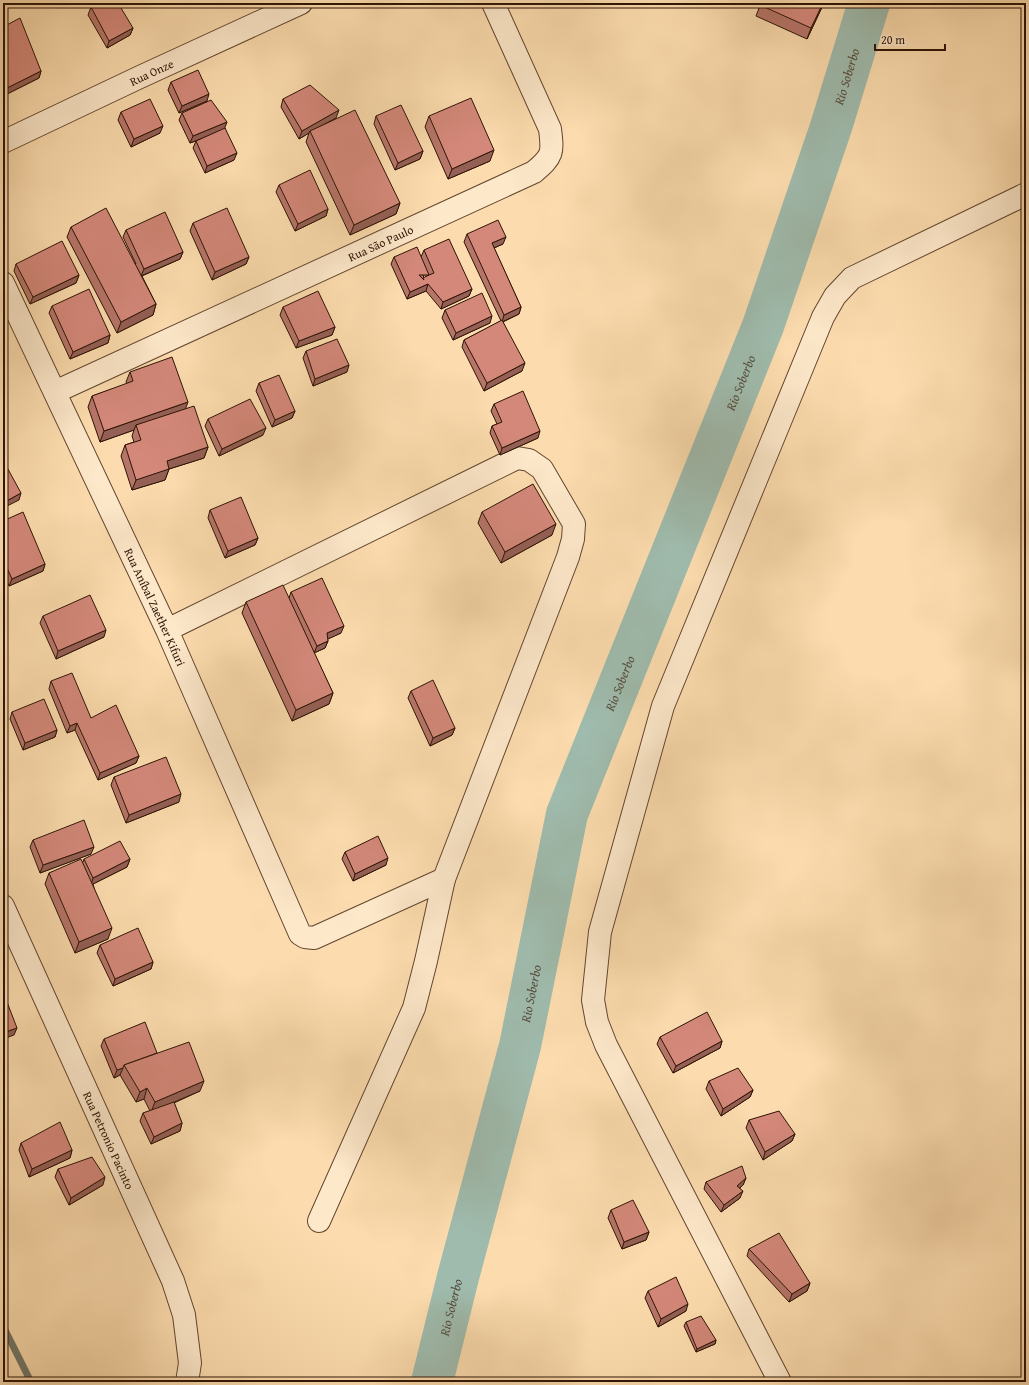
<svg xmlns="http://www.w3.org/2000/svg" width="1029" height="1385" font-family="'Gentium Book Plus',serif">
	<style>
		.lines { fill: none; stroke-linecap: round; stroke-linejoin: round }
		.stream { stroke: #72786a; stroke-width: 7 }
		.river { stroke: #9fbbad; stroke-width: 42 }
		.minor-casing { stroke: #62462f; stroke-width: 24 }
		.minor { stroke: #fde8ca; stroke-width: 22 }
		.wall { fill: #b67569; stroke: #2e1405; fill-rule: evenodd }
		.shaded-wall { fill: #945f55; stroke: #2e1405 }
		.building { fill: #d4887a; stroke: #2e1405; fill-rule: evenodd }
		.labels { text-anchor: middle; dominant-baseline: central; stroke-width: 3; stroke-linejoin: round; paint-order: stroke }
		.street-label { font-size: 12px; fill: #2e1405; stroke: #fde8ca }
		.water-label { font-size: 13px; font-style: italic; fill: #564e40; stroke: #fde8ca }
	</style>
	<rect width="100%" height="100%" fill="#fcdcae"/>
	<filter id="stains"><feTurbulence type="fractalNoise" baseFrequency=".005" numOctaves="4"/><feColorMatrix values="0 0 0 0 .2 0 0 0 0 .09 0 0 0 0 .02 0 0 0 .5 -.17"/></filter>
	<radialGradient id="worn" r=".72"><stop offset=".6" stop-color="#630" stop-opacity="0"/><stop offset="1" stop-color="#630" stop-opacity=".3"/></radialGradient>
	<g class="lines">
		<path class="stream" d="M3 1326 31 1382"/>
		<path class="river" id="s1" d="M432 1382 458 1277 520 1046 567 814 763 326 831 127 869 3"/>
		<defs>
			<g id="minor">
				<path id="s2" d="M3 142 140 77 301 3"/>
				<path id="s3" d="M3 283 167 630 300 934 305 937 314 938 444 879 568 557 573 539 574 524 542 469 529 460 517 458 167 630"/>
				<path id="s4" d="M55 392 534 172C553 156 553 153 550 129L493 3"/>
				<path id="s5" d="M3 906 173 1281 184 1315 190 1363 187 1382"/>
				<path d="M319 1221 414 1008 426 961 444 879"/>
				<path d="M780 1382 606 1045 597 1022 593 1000 600 932 663 706 823 317 835 296 852 278 1026 194"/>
			</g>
		</defs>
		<use href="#minor" class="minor-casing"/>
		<use href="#minor" class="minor"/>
	</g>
	<g class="wall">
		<path d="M761 3H824L807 39 756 16Z"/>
		<path d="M91 7 133 28 130 35 107 48 88 15Z"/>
		<path d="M3 27 41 71 39 78 3 96Z"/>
		<path d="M171 82 207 101 179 113 168 90Z"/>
		<path d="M283 99 336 118 326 123 400 203 396 214 350 235 306 142 309 133 299 139 281 107Z"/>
		<path d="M121 112 160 133 131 147 118 120Z"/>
		<path d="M182 113 225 128 234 160 205 173 193 148 196 141 190 143 179 120Z"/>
		<path d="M376 116 423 151 420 159 395 170 374 124Z"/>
		<path d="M429 116 490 161 448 179 425 127Z"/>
		<path d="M279 185 328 209 326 216 295 231 276 192Z"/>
		<path d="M193 223 249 257 246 264 212 280 190 231Z"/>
		<path d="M71 227 136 264 123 237 126 230 183 252 180 259 142 276 156 304 153 315 117 333 67 237Z"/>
		<path d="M467 234 503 244 494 248 521 307 519 314 503 322 522 371 484 391 462 347 464 340 501 321 464 242Z"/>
		<path d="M424 250 472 289 469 296 441 309 426 291 407 299 391 264 394 257H421ZM423 275H429L424 278Z"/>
		<path d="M16 264 79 275 76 283 30 304 14 271Z"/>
		<path d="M52 306 110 335 108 343 70 359 49 313Z"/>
		<path d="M283 307 335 327 332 335 296 348 280 315Z"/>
		<path d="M445 310 490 323 453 340 442 318Z"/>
		<path d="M306 351 347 372 313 386 303 358Z"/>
		<path d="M130 372 186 409 208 447 204 458 169 469 165 480 132 490 121 456 125 445 134 442 132 436 134 430 100 442 88 407 92 396 127 384 126 382Z"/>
		<path d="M259 383 295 411 292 418 272 427 256 391Z"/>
		<path d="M494 404 538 438 500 455 490 433 492 426 497 424 491 411Z"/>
		<path d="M208 419 263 435 219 456 205 426Z"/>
		<path d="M210 510 258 538 255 545 225 558 208 518Z"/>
		<path d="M482 512 552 535 501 563 478 523Z"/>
		<path d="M3 521 45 564 43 571 9 586 3 572Z"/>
		<path d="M291 592 341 633 327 639 328 641 325 648 314 653 333 693 329 704 292 721 242 613 246 602 289 598Z"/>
		<path d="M43 616 104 637 56 659 40 623Z"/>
		<path d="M51 681 91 718 139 756 136 763 98 780 75 730 67 733 49 689Z"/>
		<path d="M411 691 455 728 452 735 430 746 408 698Z"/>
		<path d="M12 712 57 730 55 737 23 750 10 719Z"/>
		<path d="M114 777 179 802 126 823 111 785Z"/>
		<path d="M33 840 91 854 40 873 30 847Z"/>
		<path d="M345 852 386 865 353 881 342 859Z"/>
		<path d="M84 859H130L127 867 93 884 108 939 75 953 45 884 49 873 83 862Z"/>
		<path d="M100 945 153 962 151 969 113 986 97 953Z"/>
		<path d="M660 1037 722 1041 720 1048 673 1073 657 1044Z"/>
		<path d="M104 1039 157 1053 200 1091 174 1103 182 1123 180 1131 151 1144 140 1121 143 1113 150 1111 144 1099 136 1102 120 1075 114 1078 101 1046Z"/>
		<path d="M709 1081 753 1090 750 1097 721 1116 706 1089Z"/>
		<path d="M749 1120 795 1134 792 1141 763 1160 746 1128Z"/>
		<path d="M21 1143 72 1150 70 1158 29 1177 19 1150Z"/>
		<path d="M58 1169 103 1185 69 1205 55 1177Z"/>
		<path d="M746 1178 743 1185 740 1188V1198L721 1212 704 1189 706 1182Z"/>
		<path d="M611 1210 649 1232 646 1240 622 1249 608 1218Z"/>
		<path d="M749 1249 810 1283 807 1291 789 1302 747 1256Z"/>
		<path d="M648 1291 686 1311 658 1327 645 1298Z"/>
		<path d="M686 1322 716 1340 715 1344 696 1352 684 1326Z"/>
	</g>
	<g class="shaded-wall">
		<path d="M823 3H824L807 39 811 28Z"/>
		<path d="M133 28 130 35 107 48 109 41Z"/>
		<path d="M41 71 39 78 3 96 5 89Z"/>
		<path d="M209 94 207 101 179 113 182 106Z"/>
		<path d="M339 110 336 118 310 132V131L309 133 299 139 302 131Z"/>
		<path d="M227 122 224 130 190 143 193 136Z"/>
		<path d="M163 126 160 133 131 147 134 139Z"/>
		<path d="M494 150 490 161 448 179 452 169Z"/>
		<path d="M423 151 420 159 395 170 398 163Z"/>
		<path d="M237 153 234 160 205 173 207 166Z"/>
		<path d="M400 203 396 214 350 235 354 225Z"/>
		<path d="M328 209 326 216 295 231 298 224Z"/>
		<path d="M506 237 503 244 489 250 492 243Z"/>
		<path d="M183 252 180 259 141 276 144 269Z"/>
		<path d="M249 257 246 264 212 280 215 272Z"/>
		<path d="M79 275 76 283 30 304 33 297Z"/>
		<path d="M428 284 426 291 407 299 410 292Z"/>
		<path d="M472 289 469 296 441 309 443 302Z"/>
		<path d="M156 304 153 315 117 333 121 322Z"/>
		<path d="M521 307 519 314 502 322 504 315Z"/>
		<path d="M492 316 490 323 453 340 456 333Z"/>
		<path d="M335 327 332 335 296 348 299 341Z"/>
		<path d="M110 335 108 343 70 359 73 352Z"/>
		<path d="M525 363 522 371 484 391 487 383Z"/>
		<path d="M349 365 347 372 313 386 315 379Z"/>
		<path d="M188 402 184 413 136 425 134 430 100 442 104 431Z"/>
		<path d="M295 411 292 418 272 427 275 420Z"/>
		<path d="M266 428 263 435 219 456 222 449Z"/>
		<path d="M540 431 538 438 500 455 502 448Z"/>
		<path d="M208 447 204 458 169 469 165 480 132 490 136 480 167 461Z"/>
		<path d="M21 493 19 500 3 508V503Z"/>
		<path d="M556 524 552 535 501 563 505 552Z"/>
		<path d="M258 538 255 545 225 558 228 551Z"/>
		<path d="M45 564 43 571 9 586 12 579Z"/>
		<path d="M344 626 341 633 324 641 327 633Z"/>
		<path d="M106 630 104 637 56 659 58 651Z"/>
		<path d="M328 641 325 648 314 653 317 646Z"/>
		<path d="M333 693 329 704 292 721 296 710Z"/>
		<path d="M77 723 75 730 67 733 70 726Z"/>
		<path d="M455 728 452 735 430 746 433 738Z"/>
		<path d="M57 730 55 737 23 750 25 743Z"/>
		<path d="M139 756 136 763 98 780 100 773Z"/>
		<path d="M181 794 179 802 126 823 129 815Z"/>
		<path d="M94 847 91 854 40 873 43 865Z"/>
		<path d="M388 858 386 865 353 881 355 874Z"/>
		<path d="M130 859 127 867 91 885 93 878Z"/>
		<path d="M112 928 108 939 75 953 79 942Z"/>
		<path d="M153 962 151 969 113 986 115 979Z"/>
		<path d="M17 1028 14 1035 3 1039V1033Z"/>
		<path d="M722 1041 720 1048 673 1073 676 1066Z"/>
		<path d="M123 1068 120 1075 114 1078 117 1070Z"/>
		<path d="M204 1081 200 1091 151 1112 155 1102Z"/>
		<path d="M147 1088 144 1099 136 1102 140 1092Z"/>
		<path d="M753 1090 750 1097 721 1116 723 1109Z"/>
		<path d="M182 1123 180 1131 151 1144 154 1137Z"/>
		<path d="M795 1134 792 1141 763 1160 765 1152Z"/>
		<path d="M72 1150 70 1158 29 1177 32 1169Z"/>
		<path d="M105 1177 103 1185 69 1205 71 1198Z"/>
		<path d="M746 1178 743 1185 734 1193 737 1186Z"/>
		<path d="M743 1191 740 1198 721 1212 724 1205Z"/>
		<path d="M649 1232 646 1240 622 1249 624 1242Z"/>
		<path d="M810 1283 807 1291 789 1302 792 1294Z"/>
		<path d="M688 1304 686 1311 658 1327 661 1319Z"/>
		<path d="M716 1340 715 1344 696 1352 697 1349Z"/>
	</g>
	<g class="building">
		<path d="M98 3H118L133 28 109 41 91 7Z"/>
		<path d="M761 3H823L811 28 760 5Z"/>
		<path d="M20 18 41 71 5 89 3 84V27Z"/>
		<path d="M198 70 209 94 182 106 171 82Z"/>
		<path d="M310 85 339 110 302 131 283 99Z"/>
		<path d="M471 98 494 150 452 169 429 116Z"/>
		<path d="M150 99 163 126 134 139 121 112Z"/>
		<path d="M211 100 227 122 193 136 182 113Z"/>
		<path d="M401 105 423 151 398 163 376 116Z"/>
		<path d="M355 110 400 203 354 225 310 131Z"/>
		<path d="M225 128 237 153 207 166 196 141Z"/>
		<path d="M310 170 328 209 298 224 279 185Z"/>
		<path d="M106 208 156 304 121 322 71 227Z"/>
		<path d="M227 208 249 257 215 272 193 223Z"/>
		<path d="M165 212 183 252 144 269 126 230Z"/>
		<path d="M498 220 506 237 492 243 521 307 504 315 467 234Z"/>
		<path d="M449 239 472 289 443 302 428 284 410 292 394 257 417 247 429 275 434 273 424 250ZM419 275H429L423 278 424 280Z"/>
		<path d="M62 241 79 275 33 297 16 264Z"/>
		<path d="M89 289 110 335 73 352 52 306Z"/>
		<path d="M318 291 335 327 299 341 283 307Z"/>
		<path d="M482 293 492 316 456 333 445 310Z"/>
		<path d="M502 320 525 363 487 383 464 340Z"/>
		<path d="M337 339 349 365 315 379 306 351Z"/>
		<path d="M172 357 188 402 104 431 92 396 133 381 130 372Z"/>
		<path d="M279 375 295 411 275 420 259 383Z"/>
		<path d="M523 391 540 431 502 448 492 426 502 422 494 404Z"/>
		<path d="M250 399 266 428 222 449 208 419Z"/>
		<path d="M194 406 208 447 167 461 169 469 136 480 125 445 141 440 136 425Z"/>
		<path d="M3 460 21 493 3 503Z"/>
		<path d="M533 484 556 524 505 552 482 512Z"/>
		<path d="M241 497 258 538 228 551 210 510Z"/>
		<path d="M23 512 45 564 12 579 3 559V521Z"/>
		<path d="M322 578 344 626 327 633 328 641 317 646 291 592Z"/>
		<path d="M283 585 333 693 296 710 246 602Z"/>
		<path d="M90 595 106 630 58 651 43 616Z"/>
		<path d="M72 673 91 718 116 705 139 756 100 773 77 723 70 726 51 681Z"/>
		<path d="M433 680 455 728 433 738 411 691Z"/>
		<path d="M44 699 57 730 25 743 12 712Z"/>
		<path d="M166 757 181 794 129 815 114 777Z"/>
		<path d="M84 820 94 847 43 865 33 840Z"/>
		<path d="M378 836 388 858 355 874 345 852Z"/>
		<path d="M120 841 130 859 93 878 84 859Z"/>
		<path d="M81 859 112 928 79 942 49 873Z"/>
		<path d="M138 928 153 962 115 979 100 945Z"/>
		<path d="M7 1002 17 1028 3 1033V1003Z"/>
		<path d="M707 1012 722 1041 676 1066 660 1037Z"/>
		<path d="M145 1022 157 1053 124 1065 123 1068 117 1070 104 1039Z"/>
		<path d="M189 1042 204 1081 155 1102 147 1088 140 1092 124 1065Z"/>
		<path d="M738 1068 753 1090 723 1109 709 1081Z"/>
		<path d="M174 1102 182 1123 154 1137 143 1113Z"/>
		<path d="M779 1111 795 1134 765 1152 749 1120Z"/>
		<path d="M60 1122 72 1150 32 1169 21 1143Z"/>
		<path d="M92 1157 105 1177 71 1198 58 1169Z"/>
		<path d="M742 1166 746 1178 737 1186 743 1191 724 1205 706 1182Z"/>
		<path d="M633 1200 649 1232 624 1242 611 1210Z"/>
		<path d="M779 1233 810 1283 792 1294 749 1249Z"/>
		<path d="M676 1277 688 1304 661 1319 648 1291Z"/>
		<path d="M701 1316 716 1340 697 1349 686 1322Z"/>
		<path d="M912 1379 913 1382H906Z"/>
	</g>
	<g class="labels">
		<g class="street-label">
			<text stroke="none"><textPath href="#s2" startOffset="164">Rua Onze</textPath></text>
			<text stroke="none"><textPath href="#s4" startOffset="358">Rua São Paulo</textPath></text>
			<text stroke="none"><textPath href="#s3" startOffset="358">Rua Aníbal Zaether Kifuri</textPath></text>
			<text stroke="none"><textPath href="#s5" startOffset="257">Rua Petronio Pacinto</textPath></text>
		</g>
		<g class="water-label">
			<text stroke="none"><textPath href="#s1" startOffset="1373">Rio Soberbo</textPath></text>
			<text stroke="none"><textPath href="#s1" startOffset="1049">Rio Soberbo</textPath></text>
			<text stroke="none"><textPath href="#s1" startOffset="725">Rio Soberbo</textPath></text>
			<text stroke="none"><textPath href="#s1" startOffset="401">Rio Soberbo</textPath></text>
			<text stroke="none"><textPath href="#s1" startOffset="77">Rio Soberbo</textPath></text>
		</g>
	</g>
	<rect width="1029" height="1385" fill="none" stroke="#fcdcae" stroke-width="16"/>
	<rect x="4" y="4" width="1021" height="1377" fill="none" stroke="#2e1405" stroke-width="2"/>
	<rect x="8" y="8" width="1013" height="1369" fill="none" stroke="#2e1405"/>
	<path d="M875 44v6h70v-6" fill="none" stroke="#2e1405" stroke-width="2"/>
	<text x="881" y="44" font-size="12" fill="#2e1405" stroke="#fde8ca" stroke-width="3" paint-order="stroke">20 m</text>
	<rect width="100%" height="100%" filter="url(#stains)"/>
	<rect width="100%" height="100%" fill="url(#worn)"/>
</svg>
